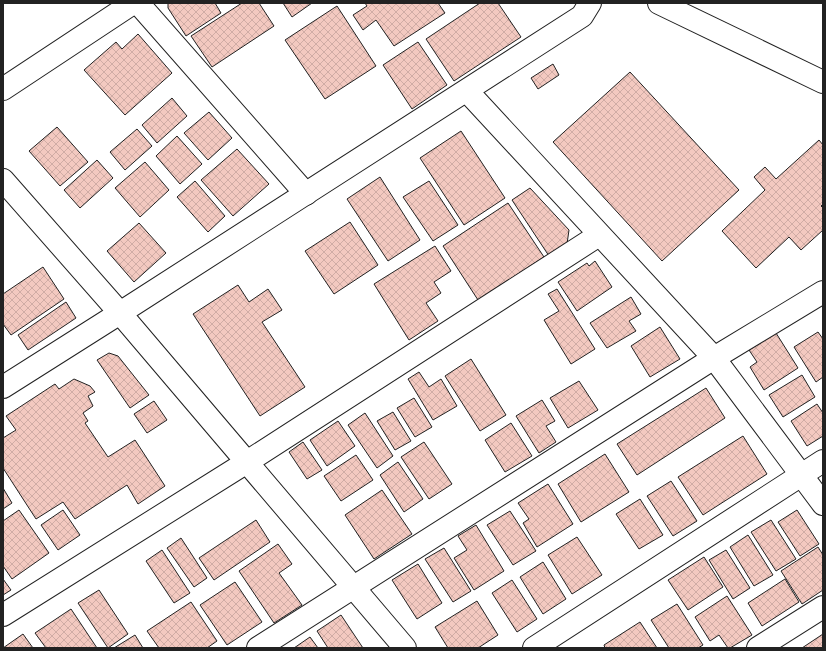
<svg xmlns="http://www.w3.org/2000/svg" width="826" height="651" font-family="'Times New Roman',serif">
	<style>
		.building { fill: url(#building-cross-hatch); stroke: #222 }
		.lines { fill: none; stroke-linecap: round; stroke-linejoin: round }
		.minor-casing { stroke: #222; stroke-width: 24 }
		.minor { stroke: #fff; stroke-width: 22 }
	</style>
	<defs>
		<pattern id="building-cross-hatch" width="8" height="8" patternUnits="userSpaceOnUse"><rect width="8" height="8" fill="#f3c9c0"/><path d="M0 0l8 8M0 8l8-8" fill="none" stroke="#d0aca5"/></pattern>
	</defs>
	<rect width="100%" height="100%" fill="#fff"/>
	<g class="building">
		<path d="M168 3H215L221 13 186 36 168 8Z"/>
		<path d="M242 3H259L274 26 212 67 191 36Z"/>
		<path d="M283 3H312L292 17Z"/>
		<path d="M365 3H438L445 13 394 46 376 20 363 30 353 15 367 6Z"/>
		<path d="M480 3H498L521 37 454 81 426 39Z"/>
		<path d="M337 6 376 66 325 99 285 40Z"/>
		<path d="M138 34 172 73 125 115 84 70 116 42 122 49Z"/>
		<path d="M418 42 447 85 412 109 383 65Z"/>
		<path d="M553 64 559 75 538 89 531 78Z"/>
		<path d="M630 72 739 190 662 261 553 142Z"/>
		<path d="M172 98 187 116 157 143 142 125Z"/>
		<path d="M209 112 232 138 208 160 184 133Z"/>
		<path d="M57 127 88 162 60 186 29 151Z"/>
		<path d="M137 129 152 146 125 170 110 152Z"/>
		<path d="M461 131 505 198 464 225 420 158Z"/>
		<path d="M177 136 202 164 180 184 156 156Z"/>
		<path d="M819 140 823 145V204L821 206 823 208V230L801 250 789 237 756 268 722 231 765 190 754 177 765 167 776 179Z"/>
		<path d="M237 149 269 184 233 216 201 180Z"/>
		<path d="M97 160 113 178 80 208 64 190Z"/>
		<path d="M145 162 169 190 140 217 115 188Z"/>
		<path d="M380 177 420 240 388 261 347 199Z"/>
		<path d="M195 181 225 216 208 232 177 197Z"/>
		<path d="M429 181 458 225 433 241 403 197Z"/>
		<path d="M530 188 569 230 567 244 549 256 512 200Z"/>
		<path d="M508 203 544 257 478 300 443 246Z"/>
		<path d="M350 222 378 265 334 294 305 251Z"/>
		<path d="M139 223 166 253 134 282 107 251Z"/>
		<path d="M435 246 451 271 434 282 441 293 426 303 438 321 409 340 374 284Z"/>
		<path d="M595 261 612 287 577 311 558 282 587 263 589 266Z"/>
		<path d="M43 267 64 299 11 335 3 324V294Z"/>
		<path d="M238 285 249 302 268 289 282 310 262 322 305 387 260 416 193 314Z"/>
		<path d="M557 289 595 349 571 364 544 320 559 311 548 294Z"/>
		<path d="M631 297 641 314 629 321 636 331 607 348 590 323Z"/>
		<path d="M66 302 76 318 28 350 18 335Z"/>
		<path d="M660 327 680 359 650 377 631 346Z"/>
		<path d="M818 332 823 339V377L816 382 794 347Z"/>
		<path d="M776 333 798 368 764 390 750 367 757 362 749 350Z"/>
		<path d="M109 353 118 356 149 395 130 408 97 360Z"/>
		<path d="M471 359 506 415 480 431 445 376Z"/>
		<path d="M419 372 429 387 441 379 457 406 433 420 408 379Z"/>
		<path d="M802 375 815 397 783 417 769 395Z"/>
		<path d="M74 379 90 386 95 392 88 396 93 406 83 413 88 421 85 423 108 457 135 440 165 486 138 504 127 485 75 519 63 502 36 519 3 468V438L16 430 6 416 55 384 59 389Z"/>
		<path d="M579 381 598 410 568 428 550 398Z"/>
		<path d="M706 388 725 418 637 475 617 444Z"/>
		<path d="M414 398 432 427 415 437 397 408Z"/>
		<path d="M542 400 555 421 546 426 556 442 539 453 516 416Z"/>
		<path d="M154 401 167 420 147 433 134 414Z"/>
		<path d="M817 404 823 413V436L807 446 791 421Z"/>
		<path d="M393 412 411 441 395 450 377 421Z"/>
		<path d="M365 413 393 456 377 468 348 425Z"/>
		<path d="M338 421 355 446 327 466 310 440Z"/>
		<path d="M511 423 532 456 505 472 485 440Z"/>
		<path d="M743 436 767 474 703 515 678 477Z"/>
		<path d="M303 442 322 470 307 479 289 452Z"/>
		<path d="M424 442 452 484 429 499 401 457Z"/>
		<path d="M605 454 629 492 581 522 558 484Z"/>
		<path d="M356 455 373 480 341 501 324 476Z"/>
		<path d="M398 462 423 499 404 512 380 475Z"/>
		<path d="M671 481 697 521 673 536 647 496Z"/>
		<path d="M548 484 573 524 537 547 523 523 529 519 518 503Z"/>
		<path d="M3 488 12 503 3 509Z"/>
		<path d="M382 490 412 534 374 559 345 515Z"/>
		<path d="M640 499 663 535 639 549 616 514Z"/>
		<path d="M19 510 49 553 12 579 3 566V521Z"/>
		<path d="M63 510 80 535 58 550 41 525Z"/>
		<path d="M797 510 819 544 800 556 778 522Z"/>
		<path d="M510 511 536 551 513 565 487 525Z"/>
		<path d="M256 520 270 542 214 580 199 558Z"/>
		<path d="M771 520 796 559 776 571 751 532Z"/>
		<path d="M476 525 504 571 474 590 454 558 467 550 458 536Z"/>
		<path d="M748 535 773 575 754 586 730 547Z"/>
		<path d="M577 537 602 575 572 594 548 555Z"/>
		<path d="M181 538 207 578 194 587 167 548Z"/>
		<path d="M278 544 292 564 279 573 302 605 274 623 239 571Z"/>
		<path d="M818 547 823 555V590L802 604 781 571Z"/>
		<path d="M444 548 471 591 453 602 425 559Z"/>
		<path d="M162 550 190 593 174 603 146 561Z"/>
		<path d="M726 550 750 588 733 599 709 560Z"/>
		<path d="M704 557 723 587 688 610 668 580Z"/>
		<path d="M543 562 566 599 543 614 520 577Z"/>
		<path d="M418 564 442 603 417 619 392 580Z"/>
		<path d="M3 579 11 590 3 595Z"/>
		<path d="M785 579 799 602 762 626 748 603Z"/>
		<path d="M512 580 537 619 517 632 492 593Z"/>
		<path d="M235 582 262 622 227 645 200 605Z"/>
		<path d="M99 590 128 634 108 648 78 603Z"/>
		<path d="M727 596 752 635 730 648H728L719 635 710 641 695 617Z"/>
		<path d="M477 601 498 635 478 648H448L435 627Z"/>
		<path d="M191 602 217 641 207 648H159L147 631Z"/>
		<path d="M677 604 703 645 698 648H669L651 620Z"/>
		<path d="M71 609 97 648H46L35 633Z"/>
		<path d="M341 615 363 648H328L317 631Z"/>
		<path d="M640 622 657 648H605L604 645Z"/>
		<path d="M23 634 33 648H3Z"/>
		<path d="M823 634V648H802Z"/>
		<path d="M135 635 143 648H114Z"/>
		<path d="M310 637 318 648H294Z"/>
	</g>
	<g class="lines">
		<defs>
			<g id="minor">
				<path d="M138 3 306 194"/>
				<path d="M659 3 823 82"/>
				<path d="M3 89 133 3"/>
				<path d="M467 91 714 358 823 504"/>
				<path d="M3 180 120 313 405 648"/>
				<path d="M3 387 120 313 582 16 590 3"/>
				<path d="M3 615 247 462 599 235"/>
				<path d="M258 648 714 358 823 292"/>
				<path d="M534 648 823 461"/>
				<path d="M758 648 823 607"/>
			</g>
		</defs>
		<use href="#minor" class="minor-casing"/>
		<use href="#minor" class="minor"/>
	</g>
	<rect width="826" height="651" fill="none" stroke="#222222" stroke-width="8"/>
</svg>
